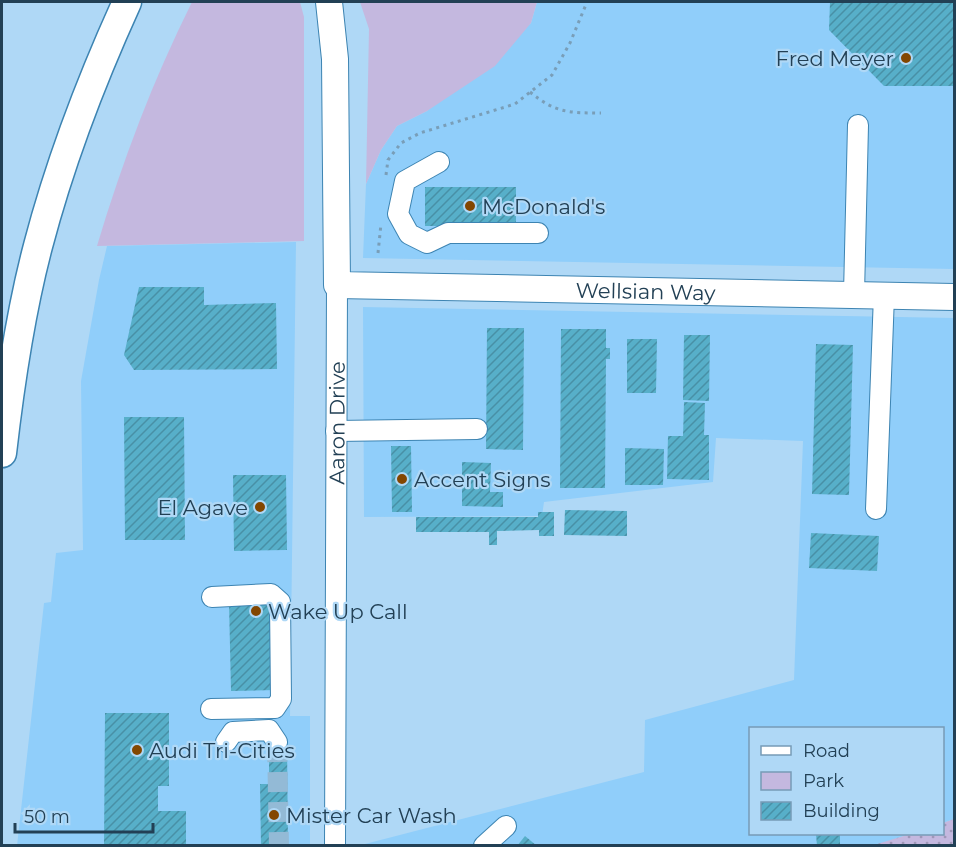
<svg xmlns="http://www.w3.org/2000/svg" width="956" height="847" font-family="Montserrat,sans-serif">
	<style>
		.built { fill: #90cefa }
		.green { fill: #c4b8df }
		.park { fill: url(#park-dots) }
		.building { fill: url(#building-hatch) }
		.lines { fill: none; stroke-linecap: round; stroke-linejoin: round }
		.minor-tunnel { stroke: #93bad6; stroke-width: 20; stroke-dasharray: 20 10; stroke-linecap: butt }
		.minor-casing { stroke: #3d84b2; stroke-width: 22 }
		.major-casing { stroke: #3d84b2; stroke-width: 28 }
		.highway-casing { stroke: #3d84b2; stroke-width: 31 }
		.path { stroke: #799eb8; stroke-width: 3; stroke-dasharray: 3 4.5; stroke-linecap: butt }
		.minor { stroke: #fff; stroke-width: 20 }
		.major { stroke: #fff; stroke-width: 26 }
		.highway { stroke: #fff; stroke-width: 28 }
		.poi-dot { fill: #834701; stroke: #afd8f6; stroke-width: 2 }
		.labels { text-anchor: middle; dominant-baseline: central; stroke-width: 4.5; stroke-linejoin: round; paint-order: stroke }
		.poi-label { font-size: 21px; fill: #224055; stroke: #afd8f6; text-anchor: start }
		.street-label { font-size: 21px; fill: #224055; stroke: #afd8f6 }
	</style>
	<defs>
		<pattern id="park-dots" width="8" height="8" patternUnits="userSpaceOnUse" patternTransform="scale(1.5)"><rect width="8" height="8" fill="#c4b8df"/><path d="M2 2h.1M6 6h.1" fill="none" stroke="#9f97b8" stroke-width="1.8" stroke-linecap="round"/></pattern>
		<pattern id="building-hatch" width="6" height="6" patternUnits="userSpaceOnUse" patternTransform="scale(1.5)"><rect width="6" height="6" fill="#57afc9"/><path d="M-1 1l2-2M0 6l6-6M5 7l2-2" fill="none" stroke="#4890a6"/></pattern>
	</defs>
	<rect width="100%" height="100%" fill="#afd8f6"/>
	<g class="built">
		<path d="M537 2H954V269L363 258 366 184 381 150 397 126 427 111 531 23Z"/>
		<path d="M296 242 290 716H310V845L17 846 44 603 51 602 56 553 83 550 81 381 99 280 107 246Z"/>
		<path d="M363 307 954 318V819L943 823 942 728H750V834H910L874 846 365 845V844L644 772 645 720 794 680 803 441 716 438 713 482 544 502 542 516 364 517Z"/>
	</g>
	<g class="green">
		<path d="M192 2H300L304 17V241L97 246C122 162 153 80 192 2Z"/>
		<path d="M360 2H537L531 23 495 66 427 111 397 126 381 150 366 184 369 29Z"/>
	</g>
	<path class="park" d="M954 819V845H874L910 834H942L943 823Z"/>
	<g class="building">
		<path d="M830 2H954V86H884L829 30Z"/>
		<rect x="425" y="187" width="91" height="39"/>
		<path d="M139 287H204V305L276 303 277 369 134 370 124 355Z"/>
		<path d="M487 328H524L523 450 486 449Z"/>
		<path d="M561 329H606V348H610V359H606L605 488H560Z"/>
		<path d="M684 335H710L709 401 683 400Z"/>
		<path d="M627 339H657L656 393H627Z"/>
		<path d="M816 344 853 345 849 495 812 494Z"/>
		<path d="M684 402 705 403 704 435H709V480L667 479 668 436H683Z"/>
		<path d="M124 417H184L185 540H125Z"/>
		<path d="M391 446H411L412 512H392Z"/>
		<path d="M625 448 664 449 663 485H625Z"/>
		<path d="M462 462 491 463 490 492H503V507L462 506Z"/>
		<path d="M233 475H286L287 550 234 551Z"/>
		<path d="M565 510 627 511V536L564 535Z"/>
		<path d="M538 512H554V536H539V530L497 531V545H489V532H416V517H538Z"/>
		<path d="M811 533 879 536 877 571 809 568Z"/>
		<path d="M275 602 277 690 231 691 229 603Z"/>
		<path d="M105 713H169V786H158V811H186V846H104Z"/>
		<path d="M269 742H287L288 846H261L260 784H269Z"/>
		<path d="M816 834H840V846H817Z"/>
		<path d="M525 836 537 846H517Z"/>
	</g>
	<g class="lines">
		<path class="minor-tunnel" d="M277 742 279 846"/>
		<defs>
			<g id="minor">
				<path d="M439 162 405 181 398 214 409 234 427 243 448 233H538"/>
				<path d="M854 294 858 125"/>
				<path d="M336 431 477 429"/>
				<path d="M876 509 884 295"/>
				<path d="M211 709 275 708 281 699 280 602 271 594 212 597"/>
				<path d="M226 742 233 732 269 730 277 742"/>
				<path id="s1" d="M335 846 337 285"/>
				<path d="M484 846 506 826"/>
			</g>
			<g id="major">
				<path id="s2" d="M329 2 335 59 337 285 954 297"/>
			</g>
			<path id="highway" d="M2 453C10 383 20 314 38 246 60 162 91 81 127 2"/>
		</defs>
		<use href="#minor" class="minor-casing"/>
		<use href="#major" class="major-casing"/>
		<use href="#highway" class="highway-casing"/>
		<g class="path">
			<path d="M530 92C555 113 570 113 601 113"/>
			<path d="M386 175 388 160 401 143 420 133 515 104 552 75 570 43 587 2"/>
			<path d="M378 253 381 224"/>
		</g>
		<use href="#minor" class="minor"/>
		<use href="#major" class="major"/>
		<use href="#highway" class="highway"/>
	</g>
	<g class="poi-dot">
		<circle cx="906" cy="58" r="6"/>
		<circle cx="470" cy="206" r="6"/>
		<circle cx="402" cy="479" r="6"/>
		<circle cx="260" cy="507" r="6"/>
		<circle cx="256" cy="611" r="6"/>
		<circle cx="137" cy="750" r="6"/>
		<circle cx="274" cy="815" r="6"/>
	</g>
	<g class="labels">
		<g class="poi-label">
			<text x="894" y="58" text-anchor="end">Fred Meyer</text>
			<text x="482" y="206">McDonald's</text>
			<text x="414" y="479">Accent Signs</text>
			<text x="248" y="507" text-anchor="end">El Agave</text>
			<text x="268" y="611">Wake Up Call</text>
			<text x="149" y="750">Audi Tri-Cities</text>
			<text x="286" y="815">Mister Car Wash</text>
		</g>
		<g class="street-label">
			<text stroke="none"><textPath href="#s2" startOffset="592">Wellsian Way</textPath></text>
			<text stroke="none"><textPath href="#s1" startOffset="423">Aaron Drive</textPath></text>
		</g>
	</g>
	<rect width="956" height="847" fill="none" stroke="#224055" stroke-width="6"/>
	<rect x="749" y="727" width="195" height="108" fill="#afd8f6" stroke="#779bb6" stroke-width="1.5"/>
	<rect x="761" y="746" width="30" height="9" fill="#ffffff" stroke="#779bb6" stroke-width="1.5"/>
	<text x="803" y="757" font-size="18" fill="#224055">Road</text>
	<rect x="761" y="772" width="30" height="18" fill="#c4b8df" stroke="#779bb6" stroke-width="1.5"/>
	<text x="803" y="787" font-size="18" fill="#224055">Park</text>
	<rect x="761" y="802" width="30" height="18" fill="url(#building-hatch)" stroke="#779bb6" stroke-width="1.5"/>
	<text x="803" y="817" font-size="18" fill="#224055">Building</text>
	<path d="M15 823v9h138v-9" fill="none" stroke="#224055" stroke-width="3"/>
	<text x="24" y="823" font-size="18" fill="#224055" stroke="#afd8f6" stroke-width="4.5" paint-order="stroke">50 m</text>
</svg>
